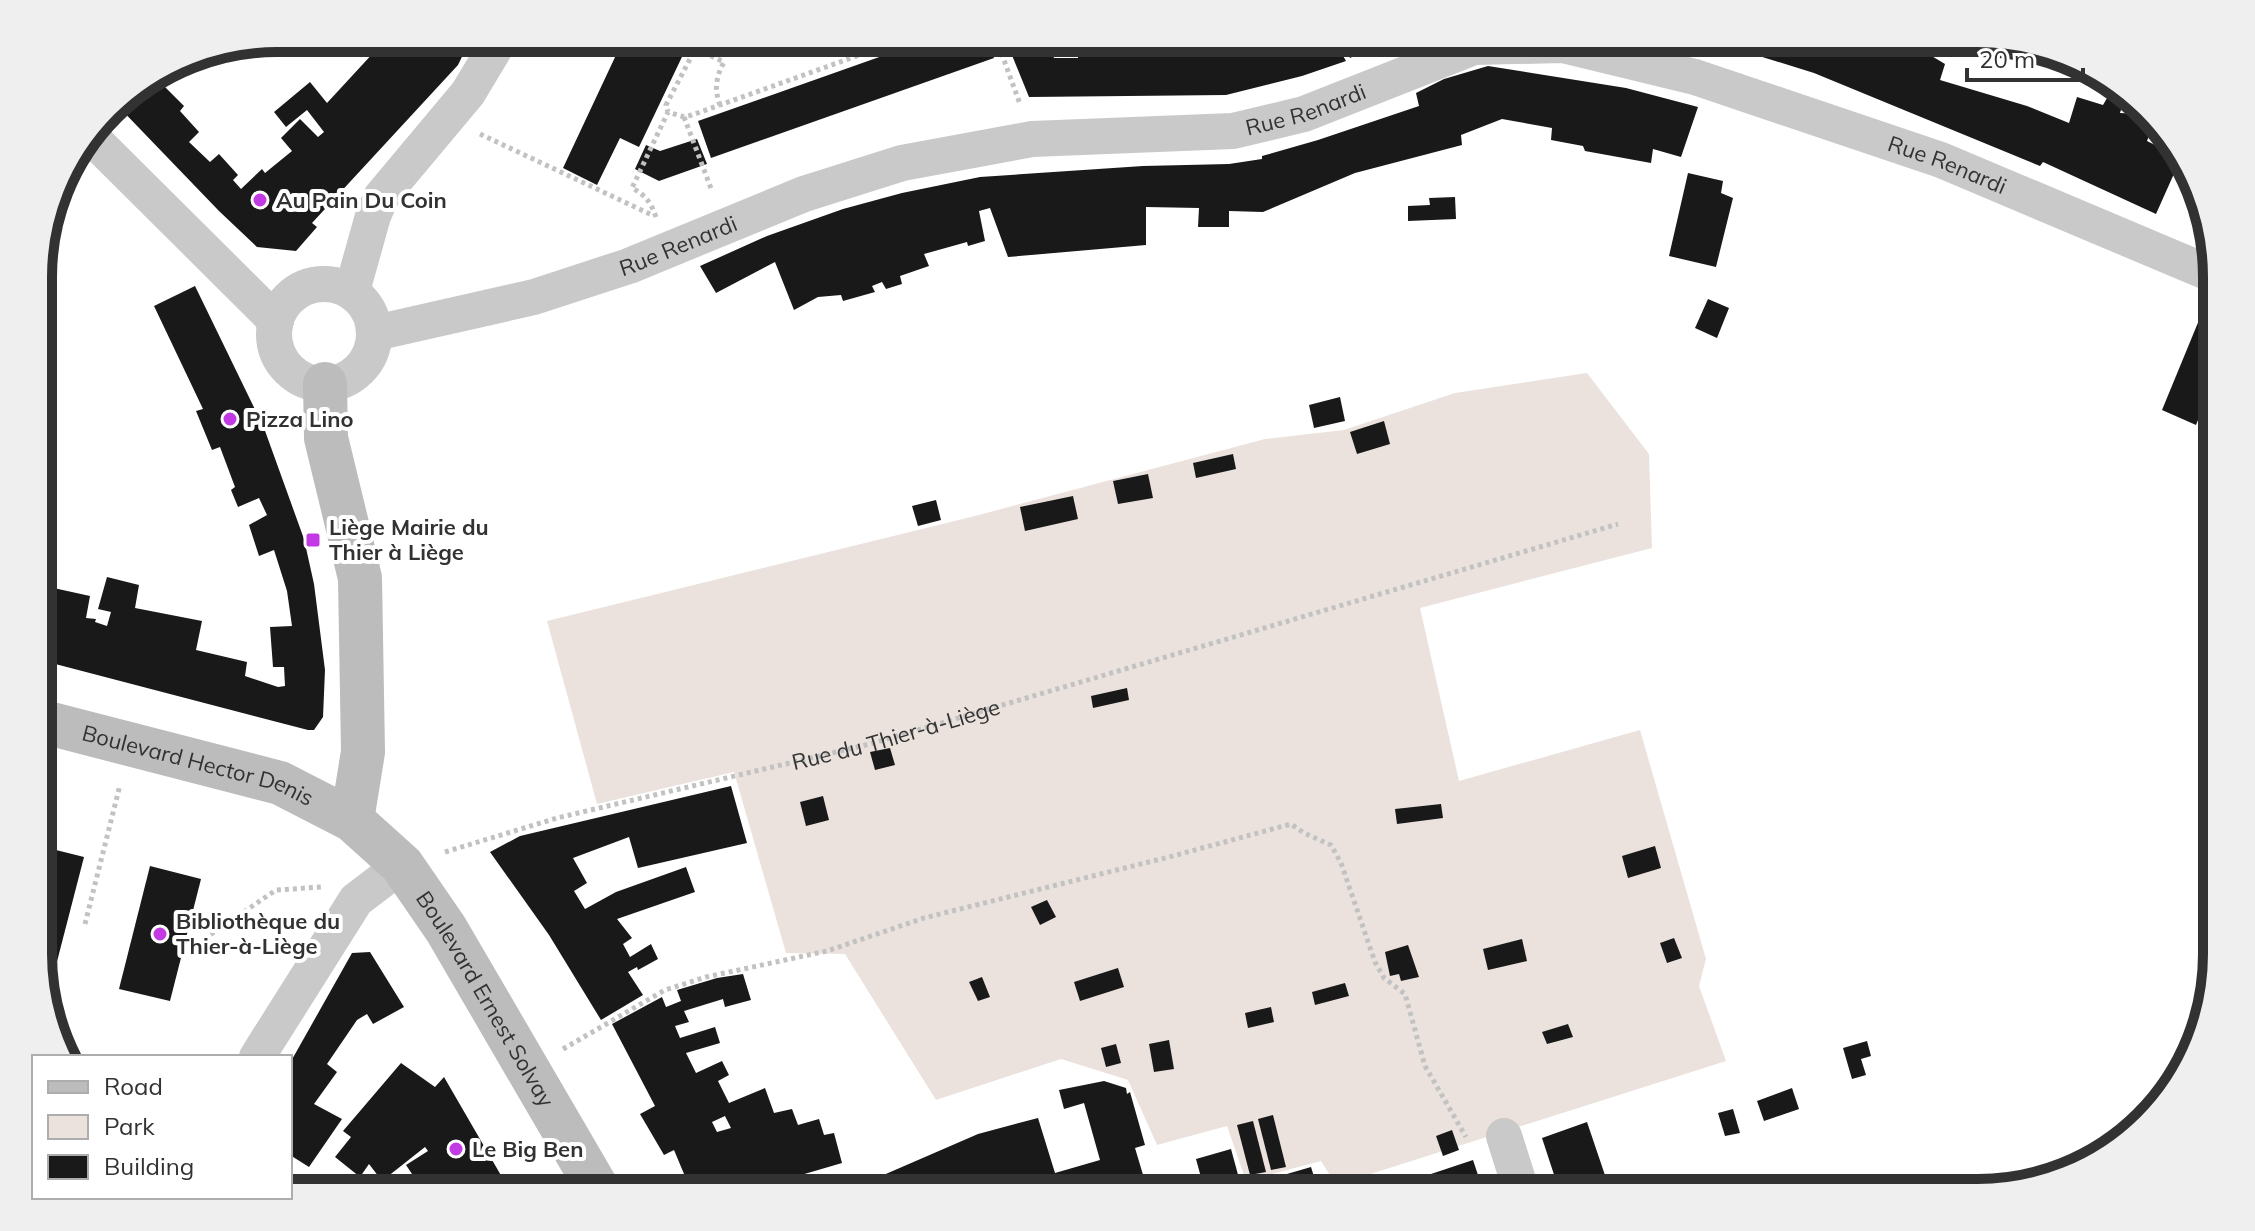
<svg xmlns="http://www.w3.org/2000/svg" width="2255" height="1231" font-family="Mulish,sans-serif">
	<style>
		.green { fill: #ebe2de }
		.building { fill: #191919; fill-rule: evenodd }
		.lines { fill: none; stroke-linecap: round; stroke-linejoin: round }
		.path { stroke: #c2c2c2; stroke-width: 5; stroke-dasharray: 4 4; stroke-linecap: butt }
		.street { stroke: #c9c9c9; stroke-width: 36 }
		.secondary { stroke: #bcbcbc; stroke-width: 44 }
		.poi-dot { fill: #c13ae3; stroke: #fff; stroke-width: 3 }
		.labels { text-anchor: middle; dominant-baseline: central; stroke-width: 8; stroke-linejoin: round; paint-order: stroke }
		.street-label { font-size: 22px; fill: #323232; stroke: #fff }
		.poi-label { font-size: 22px; font-weight: bold; fill: #323232; stroke: #fff; text-anchor: start }
		.rim { fill: none; stroke: #323232; stroke-width: 10 }
	</style>
	<rect width="100%" height="100%" fill="#fff"/>
	<path class="green" d="M1587 373 1649 454 1652 548 1420 608 1459 781 1640 730 1706 959 1699 986 1726 1061 1336 1185 1321 1161 1246 1181 1227 1126 1157 1145 1128 1080 1061 1059 936 1100 845 954 786 953 734 772 597 804 547 621 975 516 1265 439 1344 430 1455 393Z"/>
	<g class="building">
		<path d="M387 38H471L458 65 312 223 317 227 296 251 257 247 219 211 115 103 119 98 154 76 184 106 180 111 199 132 189 142 210 162 219 154 238 175 233 180 241 189 262 169 265 173 292 151 281 138 300 119 318 137 324 132 307 110 286 127 274 112 310 82 327 103Z"/>
		<path d="M624 38H691L639 147 620 138 597 185 563 168Z"/>
		<path d="M709 38H800L749 55Z"/>
		<path d="M933 38H986L994 58 711 158 698 121Z"/>
		<path d="M1005 38H1046L1054 58H1078V47H1111L1112 38H1132V46L1169 45 1174 57 1202 44 1207 55 1245 38H1333L1346 61 1302 76 1226 95 1029 97Z"/>
		<path d="M1340 38H1390L1350 58Z"/>
		<path d="M1701 38H1928L1925 52 1945 64 1940 80 2027 106 2069 123 2077 97 2103 105 2110 93 2125 97 2120 113 2143 114 2154 123 2147 141 2181 158 2156 214 2043 162 2040 166 1814 73Z"/>
		<path d="M1488 66 1626 88 1698 107 1681 157 1653 149 1651 163 1585 151 1583 146 1551 140 1552 128 1502 119 1461 135 1462 145 1355 173 1263 212 1229 211V227H1198L1199 208 1146 207V245L1008 257 990 208 979 211 985 241 968 246 967 242 924 254 929 266 900 276 902 284 886 289 882 282 872 286 875 292 843 301 841 295 818 297 794 310 775 262 716 293 700 266 767 236 843 209 902 193 980 177 1143 166 1229 164 1262 159V156L1318 140 1419 106 1416 93 1444 79Z"/>
		<path d="M697 139 707 164 659 181 635 169 646 145 660 151Z"/>
		<path d="M63 171 69 177 57 190Z"/>
		<path d="M1688 173 1723 181 1721 193 1733 198 1716 267 1669 256Z"/>
		<path d="M1455 197 1456 219 1408 221V206L1430 205 1429 198Z"/>
		<path d="M195 286 264 428 304 539 314 584 325 670 323 717 314 730H308L40 660V585L90 596 86 618 96 619 95 622 107 626 111 612 98 609 107 577 139 585 135 608 202 621 196 650 247 662 245 676 278 687 285 686 284 667H273L270 627 292 626 287 591 274 550 259 556 249 525 267 515 259 498 238 507 231 490 235 487 220 447 212 450 196 411 203 409 154 306Z"/>
		<path d="M1708 299 1729 308 1717 338 1695 328Z"/>
		<path d="M2204 308 2216 313V375L2196 425 2162 410Z"/>
		<path d="M1340 397 1345 421 1314 428 1309 405Z"/>
		<path d="M45 413 46 429 40 430V414Z"/>
		<path d="M1384 421 1390 444 1357 454 1350 432Z"/>
		<path d="M1233 454 1236 469 1196 478 1193 463Z"/>
		<path d="M1148 474 1153 498 1118 504 1113 481Z"/>
		<path d="M1073 496 1078 519 1025 531 1020 507Z"/>
		<path d="M936 500 941 520 918 526 912 506Z"/>
		<path d="M1127 688 1129 700 1093 708 1091 696Z"/>
		<path d="M890 748 895 765 875 770 870 752Z"/>
		<path d="M731 786 747 843 638 868 629 837 573 858 587 883 574 891 585 909 616 892 686 867 695 892 617 919 632 938 623 944 630 957 651 944 658 959 638 970 637 967 628 972 643 995 601 1020 549 935 490 852 520 836Z"/>
		<path d="M823 796 829 820 806 826 800 802Z"/>
		<path d="M1441 804 1443 818 1397 824 1395 809Z"/>
		<path d="M40 846 84 857 53 977 40 974Z"/>
		<path d="M1655 846 1661 868 1628 878 1622 856Z"/>
		<path d="M150 866 201 879 170 1001 119 989Z"/>
		<path d="M1047 900 1056 917 1040 925 1031 907Z"/>
		<path d="M1674 938 1682 958 1667 963 1660 943Z"/>
		<path d="M1522 939 1527 961 1488 970 1483 949Z"/>
		<path d="M1408 945 1419 977 1401 981 1399 974 1390 976 1385 952Z"/>
		<path d="M370 952 404 1007 373 1024 367 1014 357 1020 327 1064 337 1072 314 1104 342 1119 309 1167 290 1155V1140L293 1136 290 1135V1063L352 953Z"/>
		<path d="M1118 968 1124 987 1080 1001 1074 982Z"/>
		<path d="M743 974 751 1000 725 1007 723 999 684 1011 689 1022 675 1026 680 1038 715 1027 720 1043 686 1053 696 1073 722 1061 729 1075 718 1081 729 1103 765 1088 774 1113 792 1109 798 1125 819 1119 824 1135 834 1133 842 1163 767 1185 769 1193H692L674 1150 664 1155 640 1114 655 1106 612 1024 662 997 666 1007 681 1001 677 990 717 978ZM725 1116 731 1128 717 1132 712 1122Z"/>
		<path d="M982 977 990 997 978 1001 969 982Z"/>
		<path d="M1345 983 1349 996 1315 1005 1312 992Z"/>
		<path d="M1271 1007 1274 1022 1248 1028 1245 1013Z"/>
		<path d="M1568 1024 1573 1037 1547 1044 1542 1032Z"/>
		<path d="M1169 1040 1174 1069 1154 1072 1149 1044Z"/>
		<path d="M1867 1041 1871 1056 1861 1059 1866 1075 1852 1079 1843 1048Z"/>
		<path d="M1116 1044 1121 1063 1106 1067 1101 1048Z"/>
		<path d="M401 1063 435 1087 444 1077 506 1184 491 1193H416L408 1181 414 1177 406 1165 428 1151 425 1147 382 1181 369 1164 360 1177 335 1157 351 1137 343 1131Z"/>
		<path d="M1104 1081 1126 1088 1127 1094 1130 1092 1145 1145 1135 1148 1144 1178 1095 1193H842L978 1134 1038 1118 1055 1173 1100 1160 1084 1103 1064 1109 1059 1090Z"/>
		<path d="M1792 1088 1799 1109 1764 1121 1757 1101Z"/>
		<path d="M1733 1109 1740 1133 1725 1136 1718 1113Z"/>
		<path d="M1273 1115 1286 1167 1271 1170 1258 1119Z"/>
		<path d="M1253 1121 1266 1172 1250 1175 1237 1125Z"/>
		<path d="M1587 1122 1611 1193H1560L1542 1138Z"/>
		<path d="M1452 1130 1459 1150 1443 1156 1436 1136Z"/>
		<path d="M1231 1149 1240 1182 1205 1192 1196 1159Z"/>
		<path d="M1473 1160 1484 1193H1434L1428 1175Z"/>
		<path d="M1311 1167 1317 1186 1295 1193H1284L1280 1176Z"/>
		<path d="M822 1186 825 1193H806Z"/>
	</g>
	<g class="lines">
		<g class="path">
			<path d="M701 38 666 105 668 112 684 117 692 115 907 38"/>
			<path d="M996 38 1020 104"/>
			<path d="M696 49 724 62C716 77 714 89 720 105"/>
			<path d="M684 117 712 191"/>
			<path d="M480 134 652 215"/>
			<path d="M656 217C651 203 646 195 632 188L668 112"/>
			<path id="s1" d="M445 852 557 818 870 744 1618 524"/>
			<path d="M85 924 120 785"/>
			<path d="M204 939 276 890 322 887"/>
			<path d="M563 1049 665 990 706 977 827 951 924 918 1169 857 1291 824 1304 833 1331 845 1341 863 1375 962 1384 978 1405 994 1425 1066 1466 1137"/>
		</g>
		<g class="street">
			<path d="M90 136 276 321"/>
			<circle cx="324" cy="334" r="50"/>
			<path d="M352 291 373 216 381 197 468 93 501 38"/>
			<path id="s2" d="M375 333 534 297 629 266 804 194 902 163 1032 139 1233 131 1304 114 1474 47 1563 45 1695 77 1941 160 2216 276"/>
			<path d="M257 1057 356 900 402 865"/>
			<path d="M1504 1136 1522 1193"/>
		</g>
		<g class="secondary">
			<path d="M325 384 326 438 360 578 363 752 352 820"/>
			<path id="s3" d="M40 721 280 783 352 820 402 865 446 929 600 1193"/>
		</g>
	</g>
	<g class="poi-dot">
		<circle cx="260" cy="200" r="8"/>
		<circle cx="230" cy="419" r="8"/>
		<rect x="305" y="532" width="16" height="16" rx="4"/>
		<circle cx="160" cy="934" r="8"/>
		<circle cx="456" cy="1149" r="8"/>
	</g>
	<g class="labels">
		<g class="street-label">
			<text stroke="none"><textPath href="#s2" startOffset="964">Rue Renardi</textPath></text>
			<text stroke="none"><textPath href="#s2" startOffset="1636">Rue Renardi</textPath></text>
			<text stroke="none"><textPath href="#s2" startOffset="316">Rue Renardi</textPath></text>
			<text stroke="none"><textPath href="#s1" startOffset="466">Rue du Thier-à-Liège</textPath></text>
			<text stroke="none"><textPath href="#s3" startOffset="164">Boulevard Hector Denis</textPath></text>
			<text stroke="none"><textPath href="#s3" startOffset="554">Boulevard Ernest Solvay</textPath></text>
		</g>
		<g class="poi-label">
			<text x="276" y="200">Au Pain Du Coin</text>
			<text x="246" y="419">Pizza Lino</text>
			<text x="329" y="527">Liège Mairie du<tspan x="329" dy="25">Thier à Liège</tspan></text>
			<text x="176" y="921">Bibliothèque du<tspan x="176" dy="25">Thier-à-Liège</tspan></text>
			<text x="472" y="1149">Le Big Ben</text>
		</g>
	</g>
	<path d="M0 0H2255V1231H0ZM277 52H1978A225 225 0 0 1 2203 277V954A225 225 0 0 1 1978 1179H277A225 225 0 0 1 52 954V277A225 225 0 0 1 277 52Z" fill="#efefef" fill-rule="evenodd"/>
	<path class="rim" d="M277 52H1978A225 225 0 0 1 2203 277V954A225 225 0 0 1 1978 1179H277A225 225 0 0 1 52 954V277A225 225 0 0 1 277 52Z"/>
	<rect x="32" y="1055" width="260" height="144" fill="#ffffff" stroke="#adadad" stroke-width="2"/>
	<rect x="48" y="1081" width="40" height="12" fill="#bcbcbc" stroke="#adadad" stroke-width="2"/>
	<text x="104" y="1095" font-size="24" fill="#323232">Road</text>
	<rect x="48" y="1115" width="40" height="24" fill="#ebe2de" stroke="#adadad" stroke-width="2"/>
	<text x="104" y="1135" font-size="24" fill="#323232">Park</text>
	<rect x="48" y="1155" width="40" height="24" fill="#191919" stroke="#adadad" stroke-width="2"/>
	<text x="104" y="1175" font-size="24" fill="#323232">Building</text>
	<path d="M1967 68v12h116v-12" fill="none" stroke="#323232" stroke-width="4"/>
	<text x="1979" y="68" font-size="24" fill="#323232" stroke="#ffffff" stroke-width="6" paint-order="stroke">20 m</text>
</svg>
